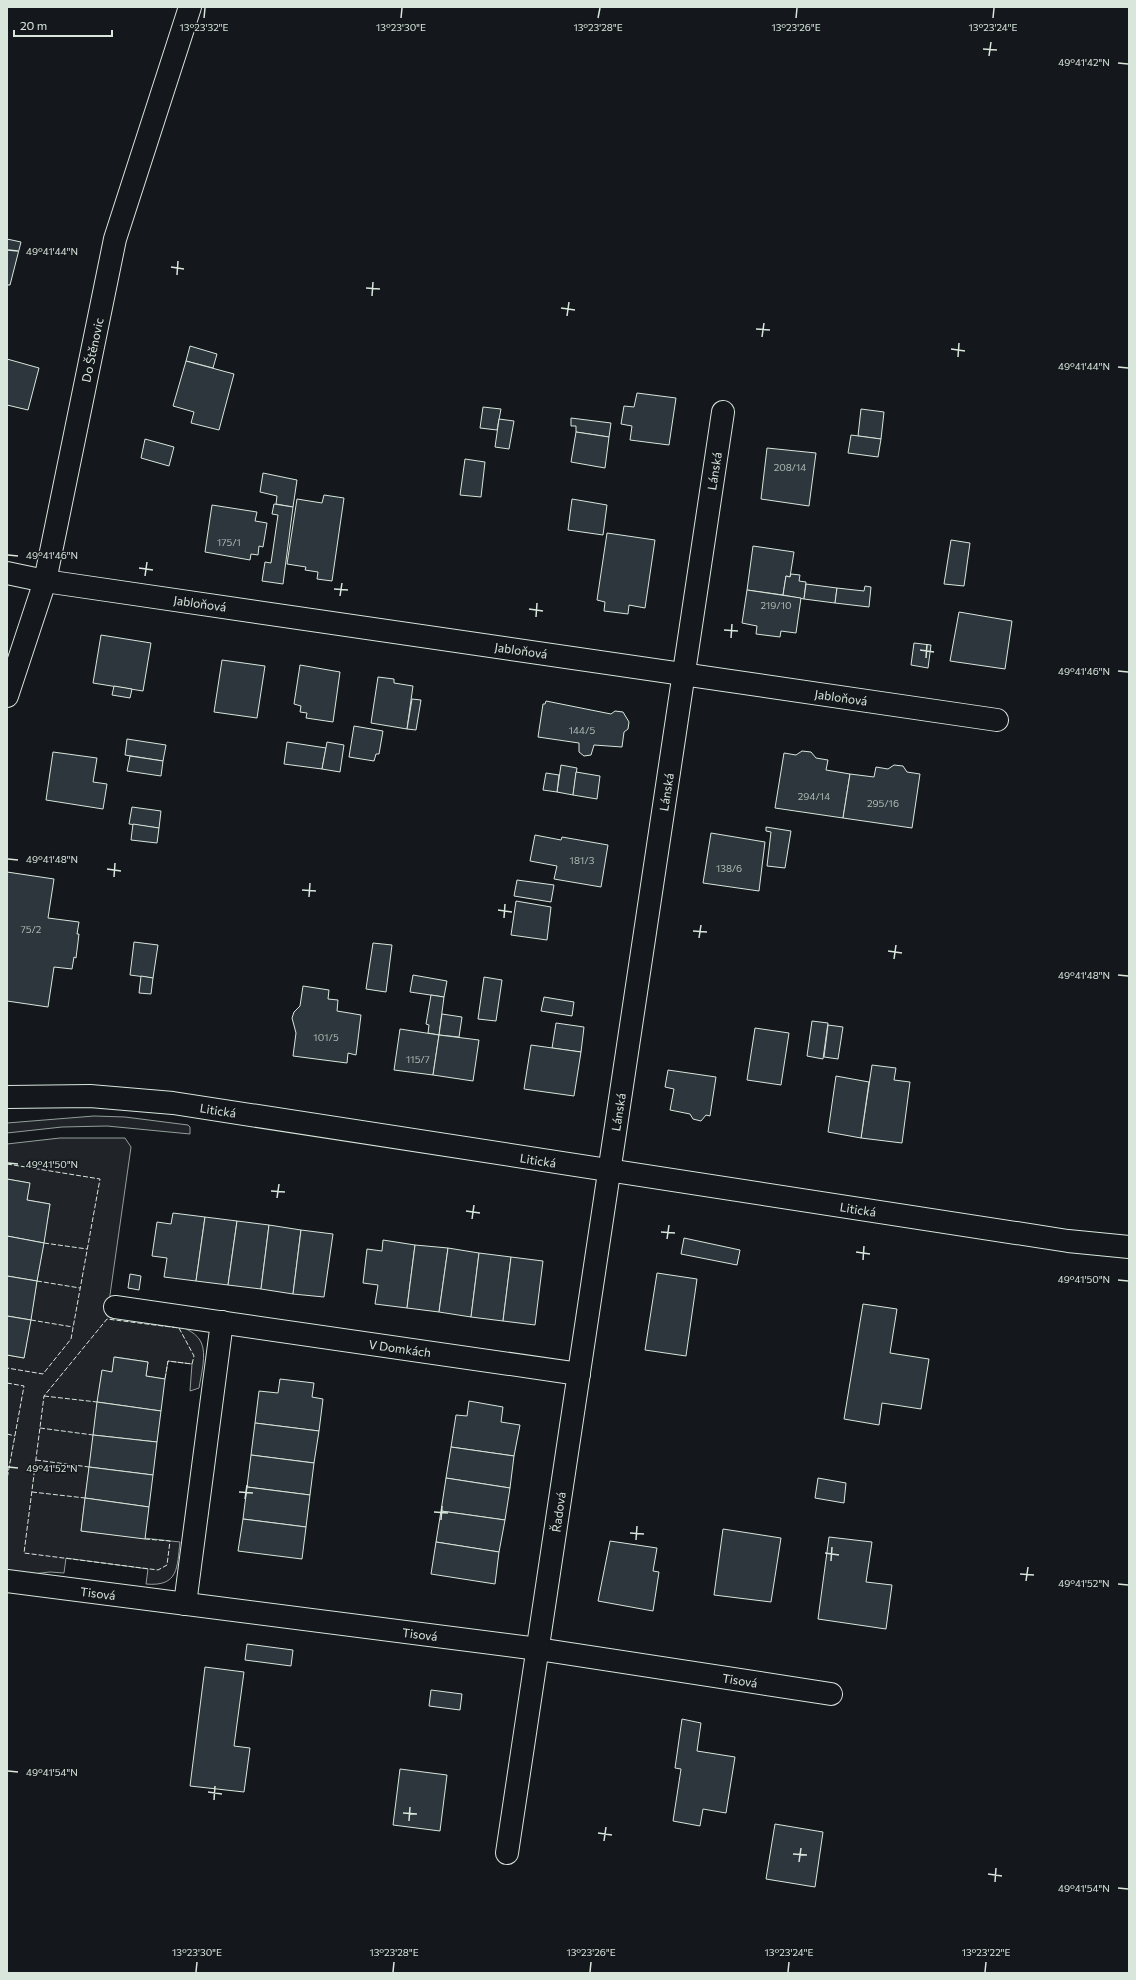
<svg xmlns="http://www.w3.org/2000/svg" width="1136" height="1980" font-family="Commissioner,sans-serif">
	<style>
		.green { fill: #202428; stroke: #939e99 }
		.building { fill: #2c363c; stroke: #d8e6dc }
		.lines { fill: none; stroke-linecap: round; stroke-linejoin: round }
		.minor-casing { stroke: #d8e6dc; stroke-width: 24 }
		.minor { stroke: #14181c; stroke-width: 22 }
		.fence { stroke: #d8e6dc; stroke-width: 1; stroke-dasharray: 5 2; stroke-linecap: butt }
		.ticks { fill: none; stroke: #d8e6dc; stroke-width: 1.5 }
		.labels { text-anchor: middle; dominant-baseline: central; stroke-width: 3; stroke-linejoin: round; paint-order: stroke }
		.number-label { font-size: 10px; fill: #adbab4 }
		.street-label { font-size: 12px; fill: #d8e6dc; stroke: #14181c }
		.ticks-label { font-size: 10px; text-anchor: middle; fill: #d8e6dc; stroke: #14181c; stroke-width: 3; stroke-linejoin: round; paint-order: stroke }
	</style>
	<rect width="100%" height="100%" fill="#14181c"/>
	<g class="green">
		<path d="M94 1116 125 1117 188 1125 190 1127V1134L107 1126 62 1127 7 1133V1123Z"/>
		<path d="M60 1138H125L131 1147 107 1316C132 1319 189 1318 201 1342 207 1354 201 1375 199 1388L190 1391 192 1364 168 1361 165 1379 146 1376 148 1362 115 1357 112 1372 102 1371 81 1531 180 1542C177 1567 179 1587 146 1584L148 1569 66 1558 64 1573 50 1572 32 1574 7 1571V1355L24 1358 50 1204 27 1200 29 1183 7 1179V1144Z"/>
	</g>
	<g class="building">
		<path d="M7 239 21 242 10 285H7Z"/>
		<path d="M190 346 217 354 213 368 186 361Z"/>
		<path d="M7 359 39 368 28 410 7 405Z"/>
		<path d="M186 361 234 374 219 430 191 423 194 412 173 406Z"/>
		<path d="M637 393 676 398 669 445 630 440 632 426 621 424 624 406 634 407Z"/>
		<path d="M483 407 501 409 497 430 480 428Z"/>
		<path d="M861 409 884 412 881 439 858 436Z"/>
		<path d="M571 418 611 423 609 437 576 432V426H571Z"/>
		<path d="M499 419 514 421 509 449 495 447Z"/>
		<path d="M576 432 609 437 605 468 571 462Z"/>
		<path d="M851 435 881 439 878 457 848 453Z"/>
		<path d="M145 439 174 447 169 466 141 458Z"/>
		<path d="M767 448 816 453 809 506 761 499Z"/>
		<path d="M465 459 485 462 481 497 460 495Z"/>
		<path d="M263 473 297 480 293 507 276 504 277 496 260 492Z"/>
		<path d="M324 495 344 498 332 581 317 579 318 572 305 570 306 567 287 564 297 499 322 503Z"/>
		<path d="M572 499 607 505 603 535 568 530Z"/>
		<path d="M274 504 293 507 283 584 262 581 265 562 271 563 278 515 272 514Z"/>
		<path d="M212 505 257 512 255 521 267 523 263 547 259 546 258 555 251 554 250 560 205 552Z"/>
		<path d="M607 533 655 540 645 608 629 605 628 614 604 611 605 602 597 600Z"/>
		<path d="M951 540 970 543 964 586 944 584Z"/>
		<path d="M753 546 794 552 790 577 786 576 783 595 747 590Z"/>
		<path d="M791 574 800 575 799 581 806 582 804 599 783 595 786 576 790 577Z"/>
		<path d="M806 584 837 588 835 603 804 599Z"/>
		<path d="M865 586 871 587 869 607 835 603 837 588 864 591Z"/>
		<path d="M747 590 801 598 796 633 781 631 780 637 756 634 757 626 742 623Z"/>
		<path d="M959 612 1012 621 1005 669 950 661Z"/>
		<path d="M101 635 151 643 143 691 93 683Z"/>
		<path d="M914 643 931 645 928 668 911 665Z"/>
		<path d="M222 660 265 666 257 718 214 712Z"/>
		<path d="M300 665 340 672 333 722 306 718 307 713 300 712 301 706 294 704Z"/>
		<path d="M378 677 394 679V683L413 686 407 729 371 723Z"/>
		<path d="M114 686 132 689 130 698 112 695Z"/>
		<path d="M412 699 421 700 416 730 407 729Z"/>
		<path d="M546 701 611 714 615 711 623 712 629 722 628 729 624 732 622 747 594 745 591 755 584 756 579 752V743L538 737 543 704H545Z"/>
		<path d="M354 726 383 731 379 754H376L374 761 349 757Z"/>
		<path d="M127 739 166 745 163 761 125 755Z"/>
		<path d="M287 742 326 748 322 769 284 764Z"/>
		<path d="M327 742 344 745 340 772 322 769Z"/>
		<path d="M802 751 811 752 816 758 828 760 826 770 850 774 843 818 775 808 784 753 796 755Z"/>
		<path d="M53 752 97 758 93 782 107 784 103 809 46 800Z"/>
		<path d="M130 756 163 761 161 776 127 771Z"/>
		<path d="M561 765 577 768 573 795 557 792Z"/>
		<path d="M894 765 903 766 907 772 920 774 912 828 843 818 850 774 874 777 876 767 888 769Z"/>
		<path d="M576 772 600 776 597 799 573 795Z"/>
		<path d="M546 773 559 775 557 792 543 790Z"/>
		<path d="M132 807 161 811 159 828 129 824Z"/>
		<path d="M133 824 159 828 157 843 131 840Z"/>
		<path d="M766 827 791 831 785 868 767 866 771 832 766 831Z"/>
		<path d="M711 833 765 842 759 891 703 883Z"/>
		<path d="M535 835 561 840 562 837 608 845 601 887 554 879 557 866 530 861Z"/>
		<path d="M7 872 54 879 48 918 79 922 77 934H79L76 958 74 957 72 969 54 967 48 1007 7 1001Z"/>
		<path d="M517 880 554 885 551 902 514 896Z"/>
		<path d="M516 901 551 907 547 940 511 935Z"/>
		<path d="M134 942 158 945 153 978 130 975Z"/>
		<path d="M373 943 392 945 386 992 366 989Z"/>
		<path d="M413 975 447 981 444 997 410 992Z"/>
		<path d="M141 976 153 978 151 994 139 993Z"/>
		<path d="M484 977 502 980 496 1021 478 1019Z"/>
		<path d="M303 986 329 990 328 999 338 1000 337 1011 361 1015 356 1055 348 1053 347 1063 293 1056 296 1033 292 1018 294 1012 300 1006Z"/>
		<path d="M431 995 444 997 439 1035 428 1033 429 1025 426 1024Z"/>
		<path d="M544 997 574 1002 572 1016 541 1011Z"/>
		<path d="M442 1014 462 1017 459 1037 439 1035Z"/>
		<path d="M812 1021 828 1023 823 1059 807 1056Z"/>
		<path d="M556 1023 584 1027 581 1052 552 1048Z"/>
		<path d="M828 1025 843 1027 838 1059 824 1057Z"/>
		<path d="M755 1028 789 1033 781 1085 747 1080Z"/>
		<path d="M400 1029 439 1035 433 1075 394 1070Z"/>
		<path d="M439 1035 479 1040 473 1081 433 1075Z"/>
		<path d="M531 1045 581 1052 574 1096 524 1089Z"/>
		<path d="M872 1065 896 1068 894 1080 910 1082 902 1143 861 1138Z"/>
		<path d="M668 1070 716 1077 710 1116 706 1115 701 1121 693 1119 690 1114 670 1110 674 1089 665 1087Z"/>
		<path d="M836 1076 869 1082 861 1138 828 1132Z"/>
		<path d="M7 1179 30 1183 27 1200 50 1204 44 1243 7 1236Z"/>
		<path d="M173 1213 205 1217 196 1281 164 1277 167 1258 152 1256 157 1222 171 1224Z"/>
		<path d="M205 1217 237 1221 228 1285 196 1281Z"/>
		<path d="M237 1221 269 1225 261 1289 228 1285Z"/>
		<path d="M269 1225 301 1230 293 1294 261 1289Z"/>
		<path d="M301 1230 333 1234 324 1297 293 1294Z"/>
		<path d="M7 1236 44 1243 37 1281 7 1276Z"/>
		<path d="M684 1238 740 1250 737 1265 681 1254Z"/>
		<path d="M383 1240 415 1245 407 1308 375 1304 378 1285 363 1283 367 1249 382 1251Z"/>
		<path d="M415 1245 448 1248 439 1312 407 1308Z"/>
		<path d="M448 1248 479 1253 471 1317 439 1312Z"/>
		<path d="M479 1253 511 1257 503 1321 471 1317Z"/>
		<path d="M511 1257 543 1261 535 1325 503 1321Z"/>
		<path d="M657 1273 697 1279 686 1356 645 1350Z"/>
		<path d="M130 1274 141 1276 139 1290 128 1288Z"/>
		<path d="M7 1276 37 1281 31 1320 7 1316Z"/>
		<path d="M863 1304 897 1309 890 1353 929 1359 921 1409 882 1403 879 1425 844 1419Z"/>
		<path d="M7 1316 31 1320 24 1358 7 1355Z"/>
		<path d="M114 1357 148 1362 146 1376 165 1379 161 1411 97 1402 102 1370 112 1372Z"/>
		<path d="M280 1379 314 1383 312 1397 323 1399 319 1431 255 1423 259 1391 278 1393Z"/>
		<path d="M469 1401 503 1407 501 1422 520 1425 514 1456 451 1447 456 1415 467 1416Z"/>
		<path d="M97 1402 161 1411 157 1442 93 1435Z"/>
		<path d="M255 1423 319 1431 314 1463 251 1455Z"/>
		<path d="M93 1435 157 1442 153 1475 89 1467Z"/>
		<path d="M451 1447 514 1456 510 1488 446 1478Z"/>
		<path d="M251 1455 314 1463 310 1495 247 1487Z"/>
		<path d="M89 1467 153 1475 149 1507 85 1498Z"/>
		<path d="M446 1478 510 1488 505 1520 441 1511Z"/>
		<path d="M818 1478 846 1483 844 1503 815 1498Z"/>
		<path d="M247 1487 310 1495 306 1527 243 1519Z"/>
		<path d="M85 1498 149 1507 145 1539 81 1531Z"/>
		<path d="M441 1511 505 1520 499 1552 436 1542Z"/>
		<path d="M243 1519 306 1527 302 1559 238 1551Z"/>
		<path d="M723 1529 781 1538 771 1602 714 1595Z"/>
		<path d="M829 1537 872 1542 866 1582 892 1585 886 1629 818 1619Z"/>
		<path d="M610 1541 657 1548 653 1571 659 1572 653 1611 598 1601Z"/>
		<path d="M436 1542 499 1552 495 1584 431 1574Z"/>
		<path d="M247 1644 293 1650 291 1666 245 1660Z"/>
		<path d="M205 1667 244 1672 234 1746 250 1748 244 1792 190 1786Z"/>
		<path d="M431 1690 462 1694 460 1710 429 1706Z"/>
		<path d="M682 1719 701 1723 697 1751 735 1757 726 1813 703 1809 700 1826 673 1821 681 1769 675 1768Z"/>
		<path d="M400 1769 447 1775 440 1831 393 1825Z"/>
		<path d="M775 1824 823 1832 815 1887 766 1879Z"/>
	</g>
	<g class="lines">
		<defs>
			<g id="minor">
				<path d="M7 573 45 581 997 720"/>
				<path d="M7 696 45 581 115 239 190 7"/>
				<path d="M7 1097 90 1096 173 1103 1068 1241 1129 1247"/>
				<path d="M115 1307 579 1374"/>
				<path d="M7 1581 538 1649 831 1694"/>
				<path d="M185 1604 222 1322"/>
				<path d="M507 1853 723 412"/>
			</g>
		</defs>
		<use href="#minor" class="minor-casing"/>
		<use href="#minor" class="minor"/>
		<g class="fence">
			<path d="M7 1164 100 1179 71 1339 43 1374 7 1368"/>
			<path d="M44 1243 87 1249"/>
			<path d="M37 1281 80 1288"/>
			<path d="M31 1320 73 1327"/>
			<path d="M7 1383 24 1386 7 1479"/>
			<path d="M44 1396 97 1402"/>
			<path d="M40 1428 93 1435"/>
			<path d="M7 1434 15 1436"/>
			<path d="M36 1460 89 1467"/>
			<path d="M32 1492 85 1498"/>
			<path d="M145 1539 170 1541 167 1565 158 1570 24 1553 44 1396 107 1319 179 1328 194 1356 192 1364 168 1361 165 1379"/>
		</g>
	</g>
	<path class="ticks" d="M204 18 205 8M401 18 402 8M598 18 600 8M796 18 797 8M993 18 994 8M983 49 997 50M989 56 991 42M1118 63 1128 64M8 250 18 251M171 267 184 269M177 275 178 261M366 288 380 289M372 296 373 282M561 308 575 310M567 316 569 302M756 329 770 330M762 337 764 323M951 349 965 351M958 357 959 343M1118 367 1128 368M8 555 18 556M139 568 153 570M145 576 147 562M334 589 348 590M340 596 342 583M529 609 543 611M536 617 537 603M724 630 738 631M731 638 732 624M920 650 934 652M926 658 927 644M1118 671 1128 672M8 859 18 860M107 869 121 871M114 877 115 863M302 890 316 891M309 897 310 883M498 910 512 912M504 918 505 904M693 931 707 932M699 938 701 925M888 951 902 953M894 959 896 945M1118 975 1128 976M8 1163 18 1164M271 1191 285 1192M277 1198 279 1184M466 1211 480 1213M472 1219 474 1205M661 1232 675 1233M667 1239 669 1225M856 1252 870 1254M863 1260 864 1246M1118 1280 1128 1281M8 1467 18 1468M239 1492 253 1493M245 1499 247 1485M434 1512 448 1513M441 1520 442 1506M630 1533 644 1534M636 1540 637 1526M825 1553 839 1555M831 1561 832 1547M1020 1574 1034 1575M1026 1581 1028 1567M1118 1584 1128 1585M8 1771 18 1772M208 1792 222 1794M214 1800 215 1786M403 1813 417 1814M409 1821 410 1807M598 1833 612 1835M604 1841 606 1827M793 1854 807 1855M799 1862 801 1848M988 1874 1002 1876M995 1882 996 1868M1118 1888 1128 1889M196 1972 197 1962M393 1972 394 1962M590 1972 591 1962M788 1972 789 1962M985 1972 986 1962"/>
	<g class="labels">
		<g class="number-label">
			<text x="790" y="467">208/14</text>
			<text x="229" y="542">175/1</text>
			<text x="776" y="605">219/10</text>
			<text x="582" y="730">144/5</text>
			<text x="814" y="796">294/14</text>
			<text x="883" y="803">295/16</text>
			<text x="582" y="860">181/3</text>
			<text x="729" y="868">138/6</text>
			<text x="31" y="929">75/2</text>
			<text x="326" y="1037">101/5</text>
			<text x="418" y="1059">115/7</text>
		</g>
		<g class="street-label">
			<text transform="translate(92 350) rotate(-78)">Do Štěnovic</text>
			<text transform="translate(714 471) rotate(-81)">Lánská</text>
			<text transform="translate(200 603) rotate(8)">Jabloňová</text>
			<text transform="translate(521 650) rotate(8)">Jabloňová</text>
			<text transform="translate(841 697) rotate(8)">Jabloňová</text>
			<text transform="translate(666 792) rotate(-81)">Lánská</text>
			<text transform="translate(218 1110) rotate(9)">Litická</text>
			<text transform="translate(618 1112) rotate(-81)">Lánská</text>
			<text transform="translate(538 1160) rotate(9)">Litická</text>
			<text transform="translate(858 1209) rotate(9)">Litická</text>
			<text transform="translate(400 1348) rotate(8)">V Domkách</text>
			<text transform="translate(558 1512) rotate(-82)">Řadová</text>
			<text transform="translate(98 1593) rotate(7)">Tisová</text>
			<text transform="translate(420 1634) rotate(7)">Tisová</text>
			<text transform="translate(740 1680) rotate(9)">Tisová</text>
		</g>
	</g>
	<g class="ticks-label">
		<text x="204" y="31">13°23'32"E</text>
		<text x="401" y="31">13°23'30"E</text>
		<text x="598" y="31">13°23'28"E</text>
		<text x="796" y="31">13°23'26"E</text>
		<text x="993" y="31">13°23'24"E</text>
		<text x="1084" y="66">49°41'42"N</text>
		<text x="52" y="255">49°41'44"N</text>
		<text x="1084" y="370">49°41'44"N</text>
		<text x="52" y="559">49°41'46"N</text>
		<text x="1084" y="675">49°41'46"N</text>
		<text x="52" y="863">49°41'48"N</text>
		<text x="1084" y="979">49°41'48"N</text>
		<text x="52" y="1168">49°41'50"N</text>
		<text x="1084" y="1283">49°41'50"N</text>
		<text x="52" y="1472">49°41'52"N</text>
		<text x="1084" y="1587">49°41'52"N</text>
		<text x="52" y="1776">49°41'54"N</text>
		<text x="1084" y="1892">49°41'54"N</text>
		<text x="197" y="1956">13°23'30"E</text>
		<text x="394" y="1956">13°23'28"E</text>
		<text x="591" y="1956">13°23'26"E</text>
		<text x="789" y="1956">13°23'24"E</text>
		<text x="986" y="1956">13°23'22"E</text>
	</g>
	<rect width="1136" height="1980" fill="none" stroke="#d8e6dc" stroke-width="16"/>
	<path d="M14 30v6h98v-6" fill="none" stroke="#d8e6dc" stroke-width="2"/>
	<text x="20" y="30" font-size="12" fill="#d8e6dc" stroke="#14181c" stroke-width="3" paint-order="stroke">20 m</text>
</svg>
